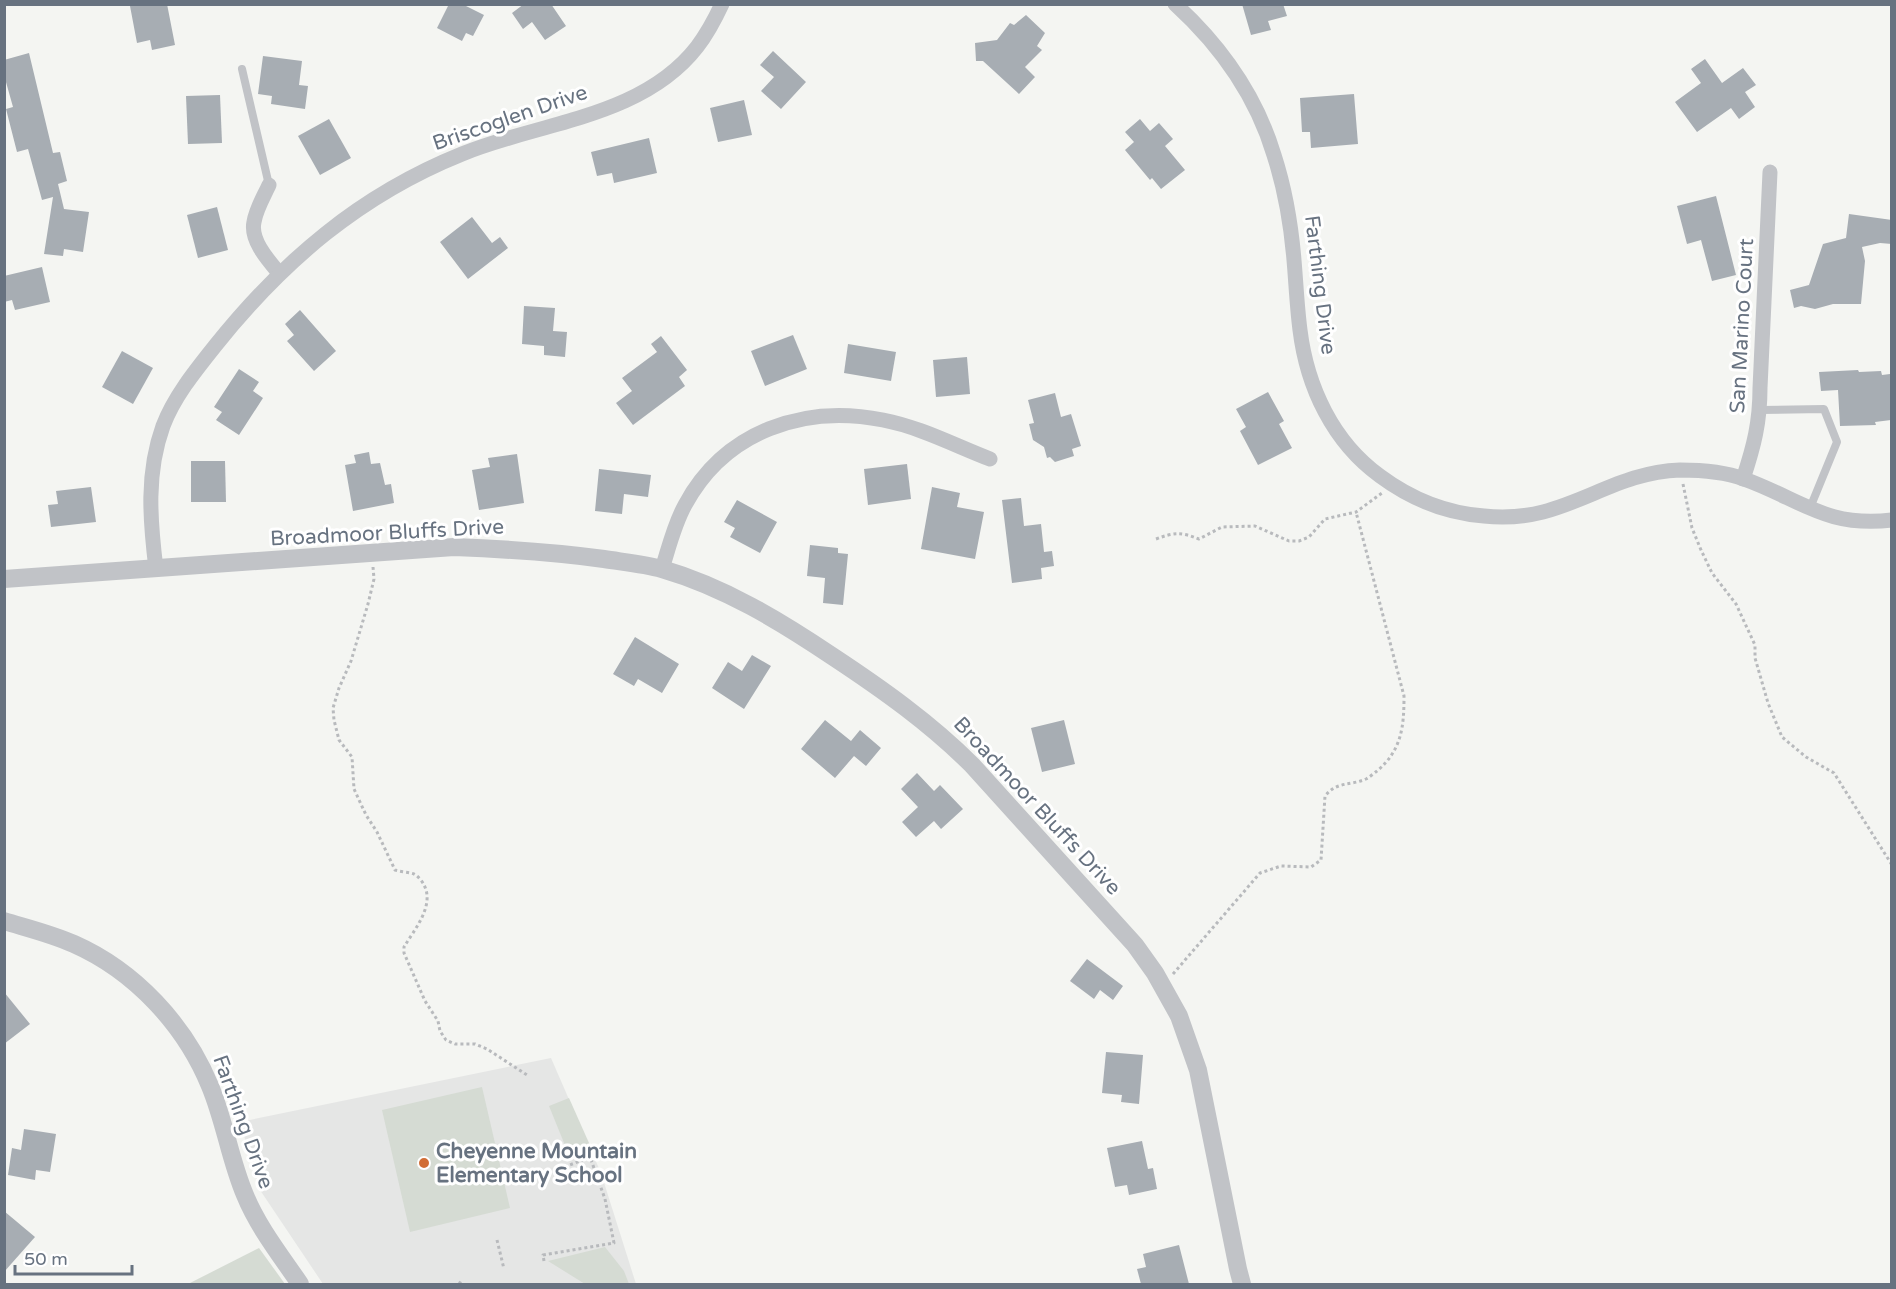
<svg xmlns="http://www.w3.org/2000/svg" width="1896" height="1289" font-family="'Varela Round',sans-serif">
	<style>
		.built { fill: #e5e6e5 }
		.green { fill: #d5dbd3 }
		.building { fill: #a7adb3 }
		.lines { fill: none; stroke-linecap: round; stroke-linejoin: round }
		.path { stroke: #b8babd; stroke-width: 3; stroke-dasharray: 3 3; stroke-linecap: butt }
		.service { stroke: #c1c3c7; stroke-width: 8 }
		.minor { stroke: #c1c3c7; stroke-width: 15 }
		.tertiary { stroke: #c1c3c7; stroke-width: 18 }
		.poi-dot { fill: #d16d35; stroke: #fff; stroke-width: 2 }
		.labels { text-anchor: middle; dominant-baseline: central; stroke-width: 6; stroke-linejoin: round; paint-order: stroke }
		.street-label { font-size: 21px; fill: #677280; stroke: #fff }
		.poi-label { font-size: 21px; font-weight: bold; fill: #677280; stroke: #fff; text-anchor: start }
	</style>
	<rect width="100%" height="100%" fill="#f4f5f2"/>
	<path class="built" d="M551 1058 601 1173 636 1284H323L260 1190 240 1122Z"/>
	<g class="green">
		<path d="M482 1087 510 1208 410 1232 382 1110Z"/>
		<path d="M569 1098 593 1152 571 1160 549 1106Z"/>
		<path d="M605 1247 624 1271 629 1284H585L548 1261Z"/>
		<path d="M259 1248 285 1284H188Z"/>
	</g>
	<g class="building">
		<path d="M139 4H167L175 45 152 50 150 40 137 43 130 6Z"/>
		<path d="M449 4H462L484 15 473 36 466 33 462 41 437 28Z"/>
		<path d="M524 4H551L566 26 545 40 532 22 523 29 512 13Z"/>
		<path d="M1242 4H1283L1287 16 1268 21 1271 30 1251 35Z"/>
		<path d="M1026 15 1045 33 1037 46 1042 50 1025 67 1035 77 1019 94 983 61H976L975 43 997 40 1010 23 1014 25Z"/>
		<path d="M773 51 806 82 781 109 761 91 774 77 760 65Z"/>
		<path d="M29 53 53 153 60 152 67 181 58 184 64 209 89 212 83 252 64 249 63 256 44 254 53 197 42 200 28 149 17 152 6 109 13 107 4 75V60Z"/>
		<path d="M263 56 302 61 299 85 308 86 305 109 271 104 272 96 258 94Z"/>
		<path d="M1705 59 1722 83 1743 68 1756 85 1745 92 1755 107 1739 119 1731 108 1697 132 1675 102 1701 83 1691 69Z"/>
		<path d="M1354 94 1358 144 1311 148 1310 132H1302L1300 98Z"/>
		<path d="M220 95 222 143 188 144 186 96Z"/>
		<path d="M744 100 752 135 718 142 710 108Z"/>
		<path d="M329 119 351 158 320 175 298 136Z"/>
		<path d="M1140 119 1150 131 1159 123 1173 139 1165 146 1185 170 1161 189 1152 178 1150 180 1125 150 1134 142 1125 132Z"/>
		<path d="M649 138 657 173 614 183 612 173 597 176 591 152Z"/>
		<path d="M1716 196 1736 275 1712 281 1701 240 1687 244 1677 206Z"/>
		<path d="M217 207 228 250 198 258 187 215Z"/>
		<path d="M1849 214 1892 220V244L1880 243 1862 247 1865 261 1861 304H1833L1815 309 1801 306 1794 308 1790 290 1809 285 1823 244 1846 238Z"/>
		<path d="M472 217 492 243 500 237 508 248 468 279 440 242Z"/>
		<path d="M42 267 50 302 15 310 12 300 4 302V276Z"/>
		<path d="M524 306 555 308 553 331 567 332 565 357 544 355V346L522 344Z"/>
		<path d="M300 310 336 351 314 371 287 341 294 335 285 324Z"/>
		<path d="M793 335 807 369 765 386 751 351Z"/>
		<path d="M661 336 687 370 679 377 685 386 633 425 616 403 632 391 622 378 657 352 651 344Z"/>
		<path d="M848 344 896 352 891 381 844 373Z"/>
		<path d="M122 351 153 368 133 404 102 387Z"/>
		<path d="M967 357 970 394 936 397 933 360Z"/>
		<path d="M239 369 259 382 253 391 263 398 239 435 216 420 222 412 214 407Z"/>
		<path d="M1858 370 1859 372 1881 371 1882 375 1890 374 1891 420 1875 422 1876 425 1840 426 1838 390 1821 391 1819 372Z"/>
		<path d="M1268 392 1284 421 1279 424 1292 448 1258 465 1240 431 1246 427 1236 409Z"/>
		<path d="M1055 393 1061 417 1071 414 1081 446 1072 449 1074 456 1055 462 1050 457 1047 458 1044 447 1033 440 1029 424 1034 423 1028 400Z"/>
		<path d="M369 452 371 464 380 463 385 485 391 484 394 503 353 511 345 465 356 463 354 455Z"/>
		<path d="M517 454 524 503 479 510 472 470 490 467 488 458Z"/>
		<path d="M191 461H225L226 502H191Z"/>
		<path d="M907 464 911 499 868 505 864 469Z"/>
		<path d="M599 469 651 475 648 497 624 494 622 514 595 511Z"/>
		<path d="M91 487 96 522 51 527 48 505 58 504 56 491Z"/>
		<path d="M932 487 960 493 957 507 984 512 975 559 921 549Z"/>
		<path d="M1021 498 1024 526 1041 524 1044 552 1052 551 1054 566 1041 568 1042 579 1012 583 1002 500Z"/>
		<path d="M737 500 777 522 760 553 730 537 735 528 724 522Z"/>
		<path d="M810 545 838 548V553L848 554 843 605 823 603 825 578 807 576Z"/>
		<path d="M635 637 679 664 662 693 638 679 634 686 613 674Z"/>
		<path d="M752 655 771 666 744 709 712 688 728 662 742 671Z"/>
		<path d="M825 720 851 741 860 730 881 748 866 766 854 756 835 778 801 749Z"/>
		<path d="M1064 720 1075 764 1042 772 1031 728Z"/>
		<path d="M917 773 934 791 940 785 963 809 941 829 934 821 916 837 902 822 918 807 901 789Z"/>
		<path d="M1087 959 1123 986 1113 1000 1100 990 1094 999 1070 981Z"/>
		<path d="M4 992 30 1024 4 1044Z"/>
		<path d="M1106 1052 1143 1055 1139 1104 1121 1102 1122 1095 1102 1093Z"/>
		<path d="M24 1129 56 1134 50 1172 36 1170 35 1180 8 1175 12 1148 21 1150Z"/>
		<path d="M1142 1141 1148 1169 1153 1168 1157 1189 1129 1195 1127 1185 1115 1187 1107 1148Z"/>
		<path d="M4 1211 35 1237 4 1272Z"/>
		<path d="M1179 1245 1189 1284H1141L1137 1269 1146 1267 1143 1254Z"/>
	</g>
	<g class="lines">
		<g class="path">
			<path d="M1683 484 1692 528 1701 550 1712 573 1736 604 1755 645V658L1768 703 1782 737 1806 757 1834 773 1892 865"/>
			<path d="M1156 539C1175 532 1181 532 1199 539L1222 527 1255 526 1289 541H1299L1309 537 1325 519 1356 512 1382 493"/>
			<path d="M373 567 374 579 368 604 351 661 339 688 333 708 334 720 339 740 352 757 354 789 366 815 377 832 395 870C401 872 409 872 414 874 418 876 422 881 424 885 435 906 414 930 404 947V953L425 1001 438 1021 440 1031 446 1040 455 1044H475L487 1049 527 1075"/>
			<path d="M1173 974 1260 873 1281 866 1311 867 1321 860 1325 796C1337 781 1350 786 1366 779 1370 777 1374 773 1377 771 1402 750 1404 726 1404 696L1356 512"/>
			<path d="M497 1240 504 1269"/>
			<path d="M544 1261 543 1255 614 1243 605 1199 590 1157 547 1174"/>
			<path d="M459 1284 461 1281"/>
		</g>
		<g class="service">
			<path d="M242 69 269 185"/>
			<path d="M1760 410 1824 409 1837 442 1810 508"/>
		</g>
		<g class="minor">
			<path d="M1175 4C1221 46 1256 95 1274 155 1285 189 1291 224 1294 260 1296 283 1297 307 1300 330 1307 387 1333 442 1380 476 1411 499 1445 513 1484 516 1503 518 1523 517 1543 512 1592 499 1626 472 1680 470 1701 470 1725 472 1744 479 1800 499 1826 528 1892 520"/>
			<path d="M269 185C264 196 256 209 254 222 250 240 268 260 279 273"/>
			<path d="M1743 479C1754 446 1760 422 1760 388L1770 172"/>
			<path d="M156 569C150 520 146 473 163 426 174 397 195 371 215 346 283 261 360 195 462 154 539 122 642 118 697 47 707 34 715 19 722 4"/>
			<path d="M662 569C669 547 674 525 685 505 725 431 804 404 883 420 920 427 956 446 990 459"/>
		</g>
		<g class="tertiary">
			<path d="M4 579 454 547C505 549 554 552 604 559 623 562 644 564 662 569 724 587 780 621 832 656 882 689 930 723 972 765L1135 945 1155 973 1179 1016 1198 1070 1238 1269 1242 1284"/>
			<path d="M4 921C27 928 52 934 74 944 135 971 185 1025 210 1086 225 1122 230 1160 245 1195 258 1227 281 1256 300 1284"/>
		</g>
	</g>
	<circle class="poi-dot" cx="424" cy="1163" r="6"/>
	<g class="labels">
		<g class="street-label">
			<text transform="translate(510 118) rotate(-19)">Briscoglen Drive</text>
			<text transform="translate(1320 285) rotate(83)">Farthing Drive</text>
			<text transform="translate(1742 326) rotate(-87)">San Marino Court</text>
			<text transform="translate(387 533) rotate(-3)">Broadmoor Bluffs Drive</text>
			<text transform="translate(1037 806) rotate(47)">Broadmoor Bluffs Drive</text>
			<text transform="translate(243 1122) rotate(70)">Farthing Drive</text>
		</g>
		<g class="poi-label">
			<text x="436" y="1151">Cheyenne Mountain<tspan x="436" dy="24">Elementary School</tspan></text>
		</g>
	</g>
	<rect width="1896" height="1289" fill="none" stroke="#677280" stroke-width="12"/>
	<path d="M15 1265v9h117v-9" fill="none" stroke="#677280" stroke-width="3"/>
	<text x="24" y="1265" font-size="18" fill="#677280" stroke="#ffffff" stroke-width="4.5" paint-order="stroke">50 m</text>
</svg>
